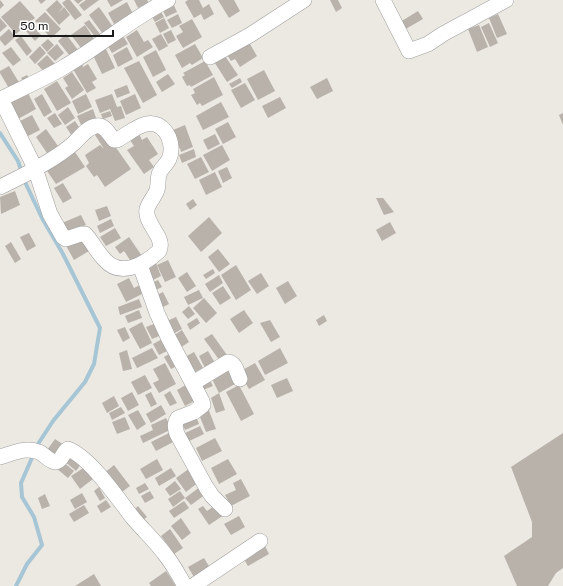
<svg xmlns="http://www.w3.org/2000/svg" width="563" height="586" font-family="'Public Sans',sans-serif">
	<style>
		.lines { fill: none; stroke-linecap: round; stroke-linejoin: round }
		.stream { stroke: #a6c5d5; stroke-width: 4 }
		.building { fill: #b8b2ab }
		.minor-casing { stroke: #9f9f9f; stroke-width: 16 }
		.minor { stroke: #fff; stroke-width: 15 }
	</style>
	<rect width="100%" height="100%" fill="#ece9e2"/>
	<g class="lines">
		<path class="stream" d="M0 133 18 161 25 182 42 218 63 254 100 328 94 364 85 382 53 421 38 444 21 483 22 497 34 517 42 545 27 564 16 586"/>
	</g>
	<g class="building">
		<path d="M0 0 4 5 0 9Z"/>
		<path d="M38 0H46L41 4Z"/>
		<path d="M57 0 63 7 58 13 64 7 70 15 59 25 46 10Z"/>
		<path d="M66 0H70L82 15 75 20 62 3Z"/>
		<path d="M74 0H83L78 4Z"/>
		<path d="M86 0H99L84 11 79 5Z"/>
		<path d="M107 0H123L111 7Z"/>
		<path d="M134 0H147L149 3 138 8Z"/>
		<path d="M188 0H199L203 8 209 4 214 14 204 20 201 14 194 18 185 2Z"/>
		<path d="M218 0H234L240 11 229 18Z"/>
		<path d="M330 0H338L342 8 336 12Z"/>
		<path d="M20 1 35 18 16 34 1 17Z"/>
		<path d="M172 1 177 12 166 17 161 6Z"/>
		<path d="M127 2 133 14 114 24 108 13Z"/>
		<path d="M99 7 113 27 103 34 89 15Z"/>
		<path d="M158 7 164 17 155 22 149 12Z"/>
		<path d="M418 11 423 19 404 30 400 22Z"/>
		<path d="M45 12 61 29 51 38 35 21Z"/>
		<path d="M178 14 182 23 172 28 167 20Z"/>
		<path d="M498 14 507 34 497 38 489 18Z"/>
		<path d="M0 18 7 26 0 32Z"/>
		<path d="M164 18 169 28 160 33 155 23Z"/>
		<path d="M192 19 202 37 183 48 176 36 183 32 179 26Z"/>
		<path d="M89 20 100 34 96 38 84 23Z"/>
		<path d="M489 23 498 43 490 47 481 27Z"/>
		<path d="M32 25 41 35 35 41 26 31Z"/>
		<path d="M85 25 94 39 81 48 71 35Z"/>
		<path d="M479 25 488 47 477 52 468 29Z"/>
		<path d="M9 29 15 37 5 46 0 40V37Z"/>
		<path d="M137 30 144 42 148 40 153 47 137 57 126 37Z"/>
		<path d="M171 30 176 40 168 44 163 34Z"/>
		<path d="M120 31 128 44 112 53 105 41Z"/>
		<path d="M66 34 78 50 70 56 58 41Z"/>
		<path d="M161 34 168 46 159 51 152 39Z"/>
		<path d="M21 36 32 51 27 56 15 40Z"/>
		<path d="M48 39 54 45 47 52 41 45Z"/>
		<path d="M247 39 257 56 240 67 235 59 231 61 225 52Z"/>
		<path d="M57 44 64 53 55 61 47 53Z"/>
		<path d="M195 44 203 58 192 65 190 63 182 68 175 55Z"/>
		<path d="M40 46 46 53 35 64 29 57Z"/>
		<path d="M11 47 21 60 13 66 2 53Z"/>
		<path d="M105 47 115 68 102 74 92 53Z"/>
		<path d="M127 47 133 59 118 67 113 55Z"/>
		<path d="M156 50 166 70 153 77 143 57Z"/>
		<path d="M223 53 238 75 227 82 213 60Z"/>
		<path d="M47 55 55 64 45 73 37 64Z"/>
		<path d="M139 61 157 95 143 103 124 68Z"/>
		<path d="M205 61 213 75 191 87 190 85 187 86 182 77 185 75 183 73Z"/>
		<path d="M82 64 83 67 88 64 97 79 92 82 96 88 87 93 73 69Z"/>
		<path d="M9 66 20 84 10 90 0 73V71Z"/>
		<path d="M264 70 275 91 258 100 247 79Z"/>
		<path d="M72 72 84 90 72 99 65 88 68 86 63 78Z"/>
		<path d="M168 74 175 84 162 92 156 82Z"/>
		<path d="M27 75 31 81 25 84 21 78Z"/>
		<path d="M214 77 223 95 202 106 200 103 197 105 191 95 195 93 193 89Z"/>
		<path d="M240 78 242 82 232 88 229 84Z"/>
		<path d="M327 78 333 91 317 99 310 87Z"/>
		<path d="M57 81 71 103 57 111 44 89Z"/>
		<path d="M245 83 255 100 241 108 231 90Z"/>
		<path d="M127 85 130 93 117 98 114 90Z"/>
		<path d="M27 91 36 109 18 119 8 101Z"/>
		<path d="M42 94 52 112 44 117 34 99Z"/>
		<path d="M86 94 92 107 78 114 72 101Z"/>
		<path d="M112 94 117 107 121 106 125 118 115 121 110 109 100 113 95 100Z"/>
		<path d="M135 94 141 108 126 115 120 101Z"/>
		<path d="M280 97 286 108 268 118 262 106Z"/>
		<path d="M221 102 229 117 203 130 196 116Z"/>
		<path d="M68 107 75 118 65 125 58 115Z"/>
		<path d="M93 109 97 121 82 127 77 116Z"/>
		<path d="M110 111 112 116 103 119 101 114Z"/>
		<path d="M55 113 62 124 54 128 47 118Z"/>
		<path d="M563 113V125L559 115Z"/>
		<path d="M32 115 40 130 24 138 16 123Z"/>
		<path d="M75 121 81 130 72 136 66 127Z"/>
		<path d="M228 122 236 137 223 144 215 129Z"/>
		<path d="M185 125 193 147 181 152 180 148 177 149 173 130Z"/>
		<path d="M46 129 58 146 47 153 36 137Z"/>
		<path d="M103 129 131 169 105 187 97 175 94 177 86 166 89 163 85 155 100 145 104 149 95 135Z"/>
		<path d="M139 134 142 140 147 137 158 154 149 160 154 167 144 174 127 150 134 146 130 140Z"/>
		<path d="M215 134 220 144 208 150 203 140Z"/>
		<path d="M222 145 230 160 212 171 203 155Z"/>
		<path d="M73 149 85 167 56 184 45 168Z"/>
		<path d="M194 149 196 157 182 163 179 155Z"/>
		<path d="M201 157 209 172 195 179 187 164Z"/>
		<path d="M227 167 232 178 223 183 218 171Z"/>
		<path d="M215 172 222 187 206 195 199 180Z"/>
		<path d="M63 183 72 198 63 203 54 188Z"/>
		<path d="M15 191 20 205 1 214 0 197Z"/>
		<path d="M376 198H383L394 212 384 215Z"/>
		<path d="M193 199 197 205 190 210 186 204Z"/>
		<path d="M107 206 111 216 99 221 95 210Z"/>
		<path d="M81 215 86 225 66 234 62 223Z"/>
		<path d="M209 217 222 233 201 252 188 236Z"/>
		<path d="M111 219 114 226 100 233 97 226Z"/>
		<path d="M390 222 396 233 382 241 376 230Z"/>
		<path d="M115 228 121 238 106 246 100 237Z"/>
		<path d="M29 233 36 246 27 251 20 237Z"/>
		<path d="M79 235 89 251 74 260 65 244Z"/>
		<path d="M129 237 142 256 132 263 124 251 120 254 115 247Z"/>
		<path d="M11 242 21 259 15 263 5 246Z"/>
		<path d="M218 249 230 264 219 272 208 257Z"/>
		<path d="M168 260 176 277 165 282 157 265Z"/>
		<path d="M156 263 161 276 149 282 144 268Z"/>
		<path d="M236 265 251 290 236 300 221 275Z"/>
		<path d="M213 269 215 273 206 279 203 275Z"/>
		<path d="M187 272 196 286 187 292 178 278Z"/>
		<path d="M261 273 269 286 257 294 248 281Z"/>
		<path d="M219 275 223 283 210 292 205 284Z"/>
		<path d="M129 278 134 288 142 284 146 292 126 302 117 284Z"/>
		<path d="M158 280 162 287 152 292 148 285Z"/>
		<path d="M288 281 297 296 285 304 276 288Z"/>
		<path d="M223 286 231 298 220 305 212 293Z"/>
		<path d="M199 290 203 298 188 305 184 297Z"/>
		<path d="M163 292 169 304 159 309 153 297Z"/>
		<path d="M204 298 217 313 206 323 193 308Z"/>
		<path d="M139 299 142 307 120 315 118 307Z"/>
		<path d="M189 306 195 314 188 319 182 312Z"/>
		<path d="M139 310 142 318 128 323 125 316Z"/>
		<path d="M244 310 253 323 239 333 230 319Z"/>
		<path d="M324 315 327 321 319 326 316 320Z"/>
		<path d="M176 317 182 329 173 334 167 321Z"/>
		<path d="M197 318 200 323 190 330 187 324Z"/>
		<path d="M270 320 280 337 271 342 260 323Z"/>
		<path d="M142 322 152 343 140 349 129 329Z"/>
		<path d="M159 322 164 334 152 339 146 327Z"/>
		<path d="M125 327 130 338 123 342 117 330Z"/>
		<path d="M182 330 189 342 177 350 170 338Z"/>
		<path d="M212 334 227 355 220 361 204 339Z"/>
		<path d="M166 337 171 349 159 355 153 344Z"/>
		<path d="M152 348 158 358 137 368 132 358Z"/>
		<path d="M280 348 288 363 265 375 258 361Z"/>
		<path d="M127 350 132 369 123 371 119 353Z"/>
		<path d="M174 351 181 364 171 369 164 357Z"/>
		<path d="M208 351 215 363 205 368 199 356Z"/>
		<path d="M194 352 203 368 194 373 185 357Z"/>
		<path d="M165 363 176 384 159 393 153 383 159 380 153 369Z"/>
		<path d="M255 363 265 380 249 389 239 372Z"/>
		<path d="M227 369 235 384 219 393 225 410 216 413 211 398 219 393 211 377Z"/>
		<path d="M145 375 152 388 138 395 131 382Z"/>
		<path d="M287 378 293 391 277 398 271 385Z"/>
		<path d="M209 379 213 386 203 390 200 383Z"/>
		<path d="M189 383 198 399 185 406 177 390Z"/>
		<path d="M239 385 254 414 241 421 226 392Z"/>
		<path d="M170 391 177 403 170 406 164 395Z"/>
		<path d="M132 392 139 405 128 411 121 398Z"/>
		<path d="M151 392 157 404 151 407 145 395Z"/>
		<path d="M114 396 119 406 107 413 102 403Z"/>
		<path d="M161 405 166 414 151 423 146 414Z"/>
		<path d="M121 407 125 413 112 420 109 413Z"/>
		<path d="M208 408 216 429 206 432 198 412Z"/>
		<path d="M138 410 146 424 137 430 128 415Z"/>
		<path d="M195 414 199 424 185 430 181 421Z"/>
		<path d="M125 417 130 429 117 434 112 422Z"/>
		<path d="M166 418 172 429 143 443 140 436 153 430 151 425Z"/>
		<path d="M200 426 204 434 185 443 181 435Z"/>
		<path d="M173 431 177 440 156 451 151 442Z"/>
		<path d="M563 433V568L556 573 548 586H517L504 556 532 537V522L511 467Z"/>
		<path d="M215 438 222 451 202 461 196 448Z"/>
		<path d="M55 439 67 447 57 461 45 453Z"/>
		<path d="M68 453 81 464 76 471 63 460Z"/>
		<path d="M157 459 163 470 146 479 140 469Z"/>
		<path d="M228 459 237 474 219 484 211 468Z"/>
		<path d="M62 461 74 471 68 478 56 468Z"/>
		<path d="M114 465 130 486 118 495 103 474Z"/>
		<path d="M85 467 93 479 80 489 71 476Z"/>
		<path d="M171 468 176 476 159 486 155 478Z"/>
		<path d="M190 468 200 481 186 492 176 478Z"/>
		<path d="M241 479 250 496 231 506 225 495 236 490 233 483Z"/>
		<path d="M175 481 181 489 170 496 165 489Z"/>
		<path d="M145 483 149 489 139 494 136 488Z"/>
		<path d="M99 487 105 498 100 501 94 491Z"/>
		<path d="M200 487 206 494 191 505 185 498Z"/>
		<path d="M150 491 154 498 145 503 141 496Z"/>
		<path d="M180 491 185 498 173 507 168 499Z"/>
		<path d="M82 493 87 502 75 509 70 500Z"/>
		<path d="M45 494 50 506 42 509 38 498Z"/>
		<path d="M106 500 111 507 101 513 97 506Z"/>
		<path d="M184 501 189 508 174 518 169 511Z"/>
		<path d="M217 504 224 515 209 525 198 509 203 506 207 511Z"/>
		<path d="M84 505 89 513 74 522 69 514Z"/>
		<path d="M138 506 147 517 140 522 132 512Z"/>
		<path d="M239 516 245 527 231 535 224 524Z"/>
		<path d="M181 518 191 533 182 540 171 526Z"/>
		<path d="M170 529 183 548 174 554 161 536Z"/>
		<path d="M264 544 269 554 248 566 242 556Z"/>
		<path d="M204 558 210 568 194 577 188 567Z"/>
		<path d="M166 571 176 586H151L149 583Z"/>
		<path d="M94 574 101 586H75Z"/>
	</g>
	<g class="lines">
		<defs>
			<g id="minor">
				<path d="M383 0 409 51 428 44 443 34 506 0"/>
				<path d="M210 57 250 35 304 0"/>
				<path d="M0 187C23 176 55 160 74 143 80 137 88 127 96 126 105 124 109 135 114 140H117C132 132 150 113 165 131 171 138 173 151 169 159 167 164 162 167 160 172 157 177 159 184 157 190 155 196 149 202 147 209 144 224 166 237 159 251 144 265 120 278 104 259 97 252 92 241 85 234H81L66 239 63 237 50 214 35 168 1 99C22 88 44 79 64 67 100 46 131 19 168 0"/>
				<path d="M140 265 157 313 168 337 202 401 203 405 194 412 178 418C174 424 175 428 177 434L206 487 212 496 225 509"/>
				<path d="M193 383 228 362C236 363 237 373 240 379"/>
				<path d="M0 457C14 453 24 447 39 452 44 454 53 465 58 461 63 458 63 452 68 449 90 457 118 499 133 518 144 531 157 543 167 557 174 566 179 576 185 586"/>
				<path d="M193 586 260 541"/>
			</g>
		</defs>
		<use href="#minor" class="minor-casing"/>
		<use href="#minor" class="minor"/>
	</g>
	<path d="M14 30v6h99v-6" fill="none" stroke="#1b1b1b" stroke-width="2"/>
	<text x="20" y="30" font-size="12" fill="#1b1b1b" stroke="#ffffff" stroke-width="3" paint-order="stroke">50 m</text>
</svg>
